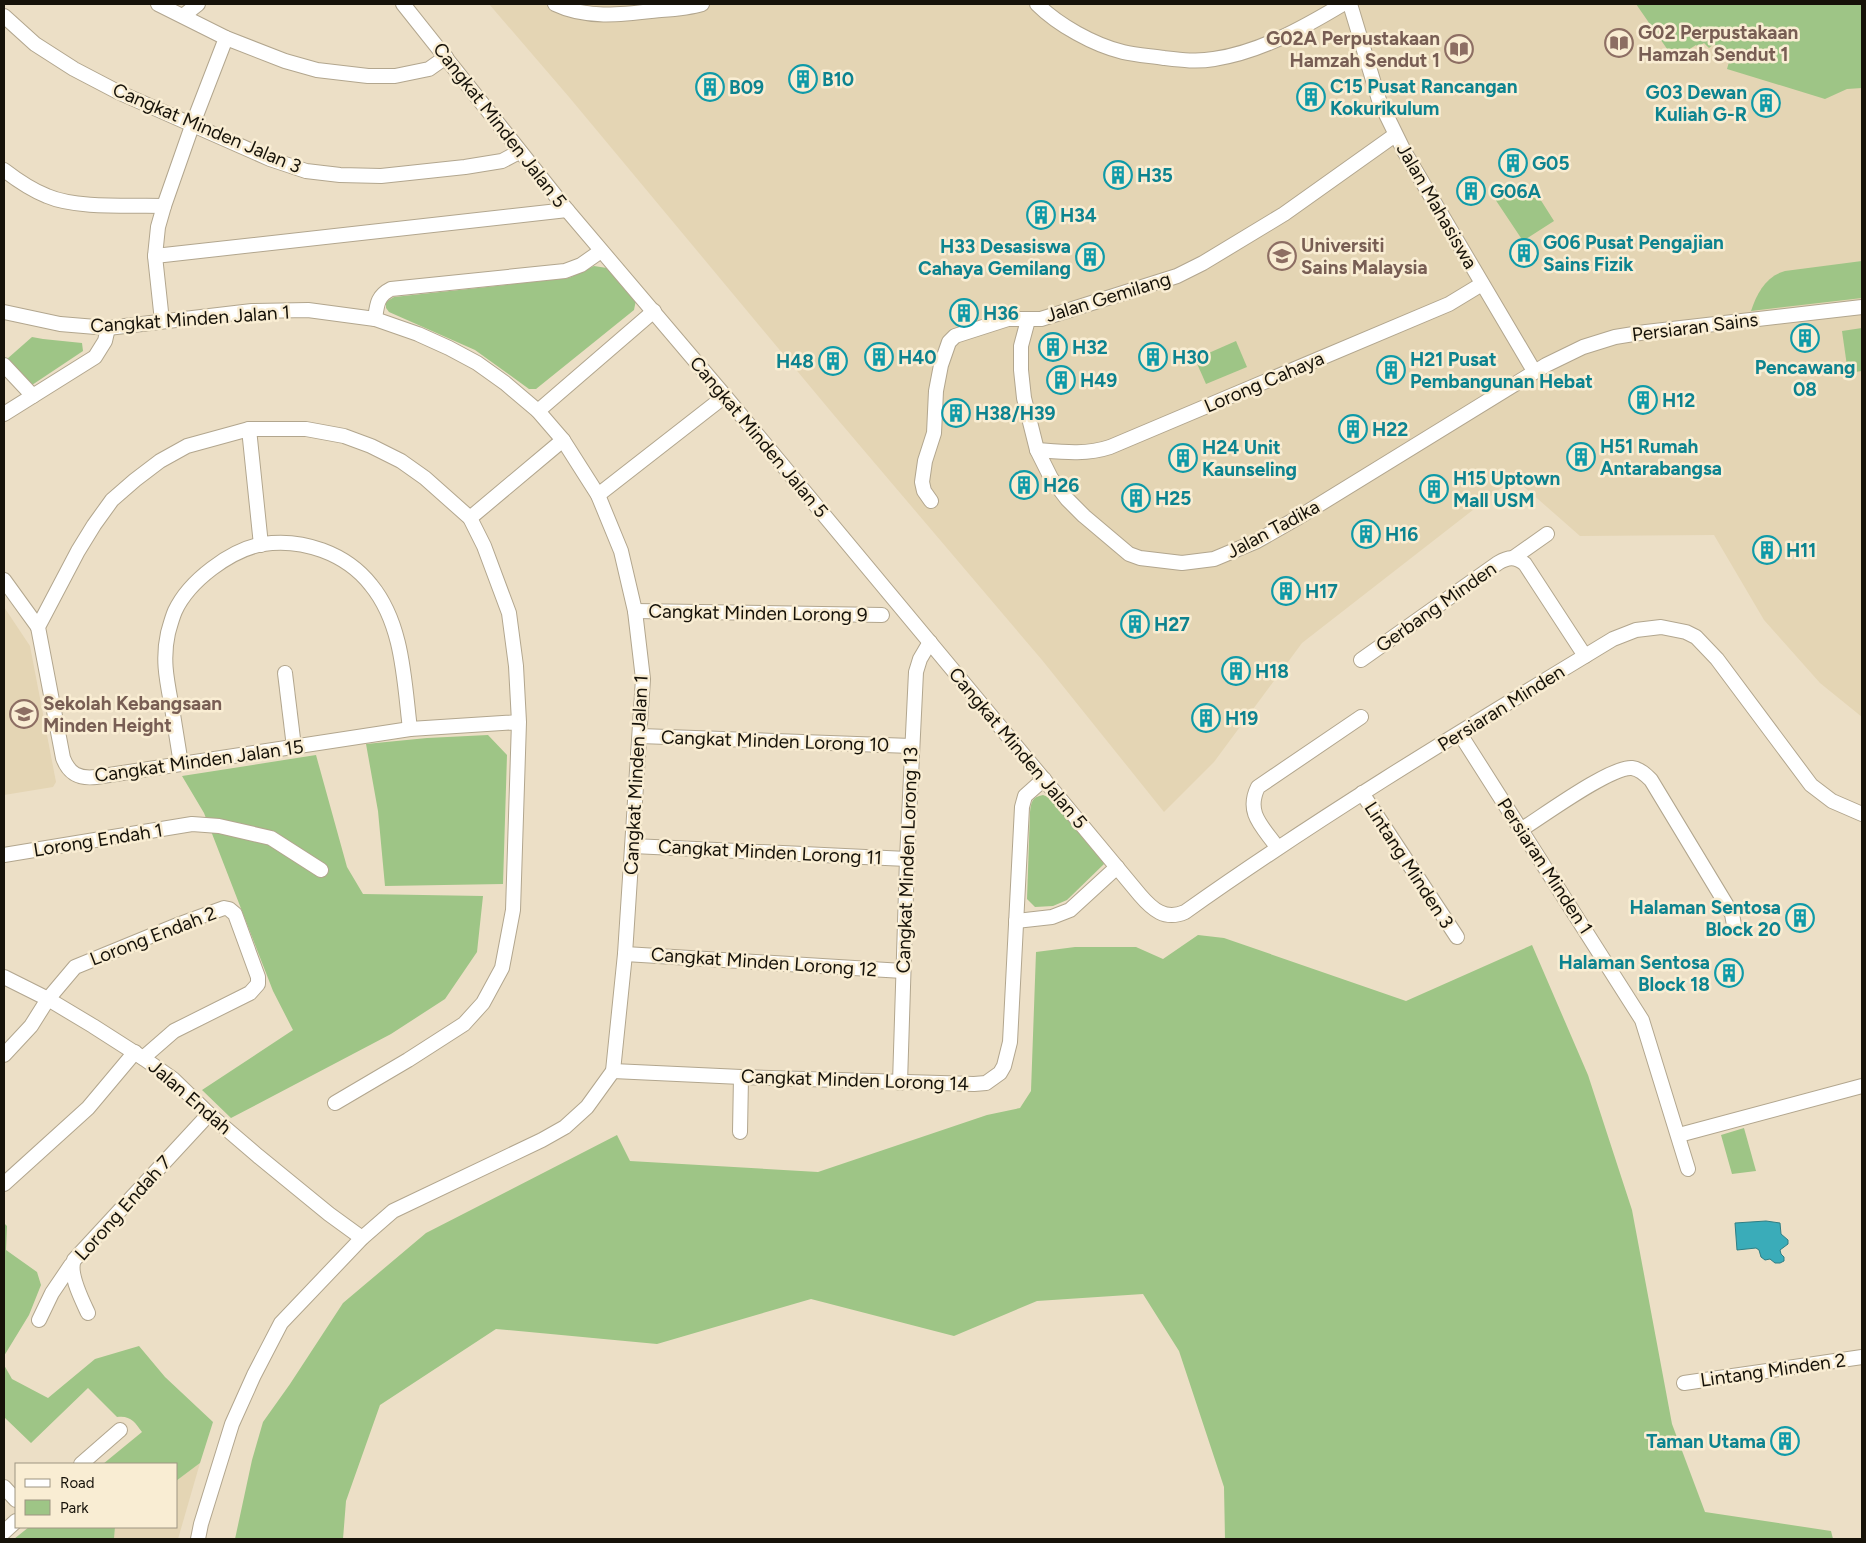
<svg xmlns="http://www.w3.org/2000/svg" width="1866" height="1543" font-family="Figtree,sans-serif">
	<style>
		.built { fill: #e4d5b4 }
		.green { fill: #9ec586 }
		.water { fill: #3aacb9; stroke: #2f7e84 }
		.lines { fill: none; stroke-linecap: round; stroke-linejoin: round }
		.minor-casing { stroke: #b2a68e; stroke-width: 16 }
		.minor { stroke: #fff; stroke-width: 14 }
		.labels { text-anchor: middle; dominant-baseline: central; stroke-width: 5; stroke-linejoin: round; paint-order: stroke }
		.education-label { font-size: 19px; font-weight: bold; fill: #785e54; stroke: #f9edd3; text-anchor: start }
		.culture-label { font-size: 19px; font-weight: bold; fill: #0d838f; stroke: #f9edd3; text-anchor: start }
		.street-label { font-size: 19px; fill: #161209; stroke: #f9edd3 }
	</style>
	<rect width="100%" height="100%" fill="#ecdfc6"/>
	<g class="built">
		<path d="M489 4H1862V717L1820 683 1764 620 1714 535 1580 536 1514 478 1302 643 1214 762 1164 812 1042 660 833 414 569 97Z"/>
		<path d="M4 607 30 646 56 782 53 787 4 795Z"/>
		<path d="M200 1463 178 1539H114L115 1527H176V1481Z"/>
	</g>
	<g class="green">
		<path d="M1636 4H1862V88L1847 89 1825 99 1727 69 1729 62 1723 59 1725 51 1714 44 1709 48 1704 43 1698 47 1696 45 1674 59Z"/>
		<path d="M1518 184 1526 197 1535 191 1554 221 1523 241 1495 199Z"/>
		<path d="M1862 261V298L1751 311C1757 293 1766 276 1785 271Z"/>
		<path d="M594 266 607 268 636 300 634 310 536 389H529L475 350 389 312 386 308V302L394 297 569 278Z"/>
		<path d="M1862 328V371L1848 373 1842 331Z"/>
		<path d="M32 337 43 339 82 343 83 351 32 385 7 359Z"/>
		<path d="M1236 341 1247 367 1206 384 1195 359Z"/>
		<path d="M488 735 507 755 503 884 385 886 378 811 366 744 427 738Z"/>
		<path d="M316 755 347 867 363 894 483 896 477 952 445 999 391 1034 231 1118 202 1090 293 1030 273 991 204 813 182 776Z"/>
		<path d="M1043 795 1053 799 1103 860 1104 864 1067 900 1053 906 1035 907 1027 899 1030 812C1031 802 1032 797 1043 795Z"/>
		<path d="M1198 935 1224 938 1406 1001 1532 945 1588 1075 1632 1210 1672 1424 1705 1512 1831 1531 1833 1539H1225L1224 1487 1179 1351 1143 1294 1037 1301 954 1336 811 1299 657 1344 496 1329 380 1405 346 1501 343 1539H235L252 1460 263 1422 290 1384 343 1303 426 1233 617 1135 630 1161 818 1172 987 1115 1020 1108 1031 1091 1036 952 1075 947H1136L1163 959Z"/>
		<path d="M1744 1128 1756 1171 1732 1174 1721 1135Z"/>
		<path d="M4 1223 7 1226 6 1250 37 1272 41 1285 29 1315 4 1356Z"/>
		<path d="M139 1346 165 1377 213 1422 200 1463 176 1481V1464H103L142 1432C135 1422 130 1415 117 1417L88 1388 31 1443 4 1417V1365L12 1379 48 1398 95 1359Z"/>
		<path d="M29 1527H115L114 1539H14Z"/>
	</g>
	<path class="water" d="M1766 1221 1780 1223 1781 1234 1788 1240V1244L1780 1250 1781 1254 1784 1257V1261L1780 1263H1775L1770 1259 1765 1260 1761 1257 1759 1250 1756 1248 1737 1250 1735 1223Z"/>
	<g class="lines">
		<defs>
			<g id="minor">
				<path d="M158 4 226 38 285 61 317 70 368 76H395L429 69 446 57"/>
				<path d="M403 4 567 210 725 396 1140 895C1152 909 1165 921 1185 912 1323 814 1468 727 1613 639L1636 630 1661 627 1686 632 1696 637 1717 659 1811 785 1832 801 1862 814"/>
				<path d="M555 4C588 20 626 14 661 10 675 9 689 8 702 4"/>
				<path d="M1037 4C1058 25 1094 45 1123 52 1136 55 1151 56 1164 58 1181 60 1197 62 1214 59 1260 52 1303 28 1343 4"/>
				<path d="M1350 4 1379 100 1404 151 1534 371"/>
				<path d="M4 16 35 44 74 69 118 92 270 159 306 171 340 175 381 176 465 167 502 161 519 152"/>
				<path d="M183 16 198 4"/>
				<path d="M4 170C17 180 32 190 47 196 77 209 131 205 164 206"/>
				<path d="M155 256 567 210"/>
				<path d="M4 312 60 324 108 328 252 311 308 310 375 319 418 334 449 348 477 363 505 383 538 411 563 440 598 495 621 551 635 611 643 679 625 954 613 1071 587 1107 565 1127 542 1140 393 1211 362 1238 281 1323 254 1375 232 1424 201 1524 198 1539"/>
				<path d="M375 319C377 305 377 296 391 289L565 271 581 265 601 251"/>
				<path d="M1028 320 1021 346V370L1024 398 1037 450 1051 478 1067 499 1084 516 1129 554 1140 558 1182 563 1214 559 1257 541 1299 517 1546 365 1583 347 1615 337 1646 332 1862 307"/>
				<path d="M162 321 155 256 158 227 164 206 192 126 226 38"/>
				<path d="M4 365 33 396"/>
				<path d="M538 411 654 311"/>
				<path d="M4 414 95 357 105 341 108 328"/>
				<path d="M249 429 261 545"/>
				<path d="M1037 450C1062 452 1086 455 1110 447L1449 304 1482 284"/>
				<path d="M598 495 725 396"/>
				<path d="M931 501 924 491 922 482 925 461 934 433 936 391 941 365 949 342 955 336 1008 319H1041L1177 276 1203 263 1284 214 1395 135"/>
				<path d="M470 518 563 440"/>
				<path d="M1513 558 1547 534"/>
				<path d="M4 580 38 627"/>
				<path d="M635 611 882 615"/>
				<path d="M1361 660 1498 563C1508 557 1515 556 1525 564L1585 656"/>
				<path d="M285 673 294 747"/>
				<path d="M1460 734 1642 1020 1688 1169"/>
				<path d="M640 736 911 746"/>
				<path d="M181 764C178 745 175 726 172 708 167 681 162 660 168 633 170 626 172 618 175 611 189 581 230 550 263 544 302 538 346 553 371 585 403 624 404 680 410 729"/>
				<path d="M1362 793 1457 937"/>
				<path d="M1522 829C1543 816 1611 766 1632 768 1640 769 1646 775 1651 780L1732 914 1734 925"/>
				<path d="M633 846 907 859"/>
				<path d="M1277 847C1263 827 1245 813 1258 787L1361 717"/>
				<path d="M4 855 192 824 219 826 271 838 321 870"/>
				<path d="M1016 921 1052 917 1070 910 1117 867"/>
				<path d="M625 954 903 971"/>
				<path d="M4 977 48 999 93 1026 143 1058 173 1079 209 1114 258 1156 329 1214 362 1238"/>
				<path d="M4 1055 31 1026 48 999 75 967 180 924 224 908 229 909 235 914 258 977V984L250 993 174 1031 143 1058"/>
				<path d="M613 1071 741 1077 974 1084 986 1083 1000 1073 1004 1066 1010 1042 1022 807 1025 796 1044 779"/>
				<path d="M900 1083 907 859 916 672 920 659 930 642"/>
				<path d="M335 1103 408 1060 464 1024 483 1003 502 968 513 910 519 722 516 666 509 613 484 546 470 518 425 478 401 461 371 446 344 436 306 429H249L187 446 160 461 135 480 112 500 94 525 78 551 38 627 63 758C69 774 79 779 96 777L410 729 519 722"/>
				<path d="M740 1132 741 1077"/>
				<path d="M1679 1135 1862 1086"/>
				<path d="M4 1184 88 1108 135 1052"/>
				<path d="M88 1313C82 1300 68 1273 74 1260L209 1114"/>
				<path d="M39 1320 52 1293 71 1265"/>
				<path d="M1684 1383 1862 1357"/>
				<path d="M81 1464 120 1430"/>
				<path d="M4 1487 16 1500"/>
				<path d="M4 1532 16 1521"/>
			</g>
		</defs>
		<use href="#minor" class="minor-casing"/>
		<use href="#minor" class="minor"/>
	</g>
	<defs>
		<symbol id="library-ring" viewBox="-11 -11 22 22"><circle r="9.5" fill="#f9edd3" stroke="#8d6e63" stroke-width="1.5"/><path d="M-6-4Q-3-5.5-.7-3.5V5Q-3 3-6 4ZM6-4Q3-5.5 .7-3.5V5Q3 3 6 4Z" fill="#8d6e63"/></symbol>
		<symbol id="building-ring" viewBox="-11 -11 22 22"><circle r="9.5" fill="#f9edd3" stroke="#0f9aa8" stroke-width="1.5"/><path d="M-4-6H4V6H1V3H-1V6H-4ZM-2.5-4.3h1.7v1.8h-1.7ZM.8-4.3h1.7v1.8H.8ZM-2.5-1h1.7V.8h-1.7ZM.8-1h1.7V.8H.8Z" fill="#0f9aa8"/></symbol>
		<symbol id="university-ring" viewBox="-11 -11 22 22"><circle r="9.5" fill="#f9edd3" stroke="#8d6e63" stroke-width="1.5"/><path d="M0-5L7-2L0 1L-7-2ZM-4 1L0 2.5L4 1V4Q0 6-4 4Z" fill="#8d6e63"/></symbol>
		<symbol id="school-ring" viewBox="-11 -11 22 22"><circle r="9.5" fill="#f9edd3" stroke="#8d6e63" stroke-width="1.5"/><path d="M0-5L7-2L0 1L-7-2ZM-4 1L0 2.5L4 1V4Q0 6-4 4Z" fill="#8d6e63"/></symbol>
	</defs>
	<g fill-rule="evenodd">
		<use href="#library-ring" x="1603" y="27" width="32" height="32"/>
		<use href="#library-ring" x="1443" y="33" width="32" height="32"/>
		<use href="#building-ring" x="787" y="63" width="32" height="32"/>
		<use href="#building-ring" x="694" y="71" width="32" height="32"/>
		<use href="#building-ring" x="1295" y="81" width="32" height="32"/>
		<use href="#building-ring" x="1750" y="87" width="32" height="32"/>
		<use href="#building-ring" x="1497" y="147" width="32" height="32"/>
		<use href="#building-ring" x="1102" y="159" width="32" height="32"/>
		<use href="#building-ring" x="1455" y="175" width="32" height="32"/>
		<use href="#building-ring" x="1025" y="199" width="32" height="32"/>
		<use href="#building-ring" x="1508" y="237" width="32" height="32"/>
		<use href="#university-ring" x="1266" y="240" width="32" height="32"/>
		<use href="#building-ring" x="1074" y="241" width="32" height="32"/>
		<use href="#building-ring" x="948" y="297" width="32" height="32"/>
		<use href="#building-ring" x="1789" y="322" width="32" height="32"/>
		<use href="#building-ring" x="1037" y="331" width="32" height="32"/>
		<use href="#building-ring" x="863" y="341" width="32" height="32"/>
		<use href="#building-ring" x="1137" y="341" width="32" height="32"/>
		<use href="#building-ring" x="817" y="345" width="32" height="32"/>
		<use href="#building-ring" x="1375" y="354" width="32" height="32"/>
		<use href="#building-ring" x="1045" y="364" width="32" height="32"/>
		<use href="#building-ring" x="1627" y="384" width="32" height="32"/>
		<use href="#building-ring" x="940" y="397" width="32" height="32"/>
		<use href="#building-ring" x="1337" y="413" width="32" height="32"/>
		<use href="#building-ring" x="1565" y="441" width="32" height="32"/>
		<use href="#building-ring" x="1167" y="442" width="32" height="32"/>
		<use href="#building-ring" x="1008" y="469" width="32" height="32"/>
		<use href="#building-ring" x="1418" y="473" width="32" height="32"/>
		<use href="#building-ring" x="1120" y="482" width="32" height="32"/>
		<use href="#building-ring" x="1350" y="518" width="32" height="32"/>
		<use href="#building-ring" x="1751" y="534" width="32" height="32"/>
		<use href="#building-ring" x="1270" y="575" width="32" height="32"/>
		<use href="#building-ring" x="1119" y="608" width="32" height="32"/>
		<use href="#building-ring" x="1220" y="655" width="32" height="32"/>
		<use href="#school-ring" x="8" y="698" width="32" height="32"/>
		<use href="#building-ring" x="1190" y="702" width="32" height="32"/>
		<use href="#building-ring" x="1784" y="902" width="32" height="32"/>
		<use href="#building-ring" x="1713" y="957" width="32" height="32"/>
		<use href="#building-ring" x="1769" y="1425" width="32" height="32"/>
	</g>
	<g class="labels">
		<g class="education-label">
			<text x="1638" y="32">G02 Perpustakaan<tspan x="1638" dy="22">Hamzah Sendut 1</tspan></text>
			<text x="1440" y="38" text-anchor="end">G02A Perpustakaan<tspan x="1440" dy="22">Hamzah Sendut 1</tspan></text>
			<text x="1301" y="245">Universiti<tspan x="1301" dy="22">Sains Malaysia</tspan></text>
			<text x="43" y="703">Sekolah Kebangsaan<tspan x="43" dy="22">Minden Height</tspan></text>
		</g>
		<g class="culture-label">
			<text x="822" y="79">B10</text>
			<text x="1330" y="86">C15 Pusat Rancangan<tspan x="1330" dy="22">Kokurikulum</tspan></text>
			<text x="729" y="87">B09</text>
			<text x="1747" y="92" text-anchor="end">G03 Dewan<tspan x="1747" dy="22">Kuliah G-R</tspan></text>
			<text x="1532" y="163">G05</text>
			<text x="1137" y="175">H35</text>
			<text x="1490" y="191">G06A</text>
			<text x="1060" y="215">H34</text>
			<text x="1543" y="242">G06 Pusat Pengajian<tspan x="1543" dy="22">Sains Fizik</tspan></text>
			<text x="1071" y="246" text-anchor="end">H33 Desasiswa<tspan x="1071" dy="22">Cahaya Gemilang</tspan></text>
			<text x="983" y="313">H36</text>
			<text x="1072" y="347">H32</text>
			<text x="898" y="357">H40</text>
			<text x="1172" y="357">H30</text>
			<text x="1410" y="359">H21 Pusat<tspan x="1410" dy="22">Pembangunan Hebat</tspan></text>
			<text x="814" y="361" text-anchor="end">H48</text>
			<text x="1805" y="367" text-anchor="middle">Pencawang<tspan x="1805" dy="22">08</tspan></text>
			<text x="1080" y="380">H49</text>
			<text x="1662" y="400">H12</text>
			<text x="975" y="413">H38/H39</text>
			<text x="1372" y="429">H22</text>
			<text x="1600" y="446">H51 Rumah<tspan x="1600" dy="22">Antarabangsa</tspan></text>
			<text x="1202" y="447">H24 Unit<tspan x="1202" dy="22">Kaunseling</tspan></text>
			<text x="1453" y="478">H15 Uptown<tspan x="1453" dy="22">Mall USM</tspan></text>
			<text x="1043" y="485">H26</text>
			<text x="1155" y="498">H25</text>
			<text x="1385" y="534">H16</text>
			<text x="1786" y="550">H11</text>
			<text x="1305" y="591">H17</text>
			<text x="1154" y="624">H27</text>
			<text x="1255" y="671">H18</text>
			<text x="1225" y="718">H19</text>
			<text x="1781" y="907" text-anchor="end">Halaman Sentosa<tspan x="1781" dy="22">Block 20</tspan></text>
			<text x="1710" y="962" text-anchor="end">Halaman Sentosa<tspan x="1710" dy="22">Block 18</tspan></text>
			<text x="1766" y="1441" text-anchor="end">Taman Utama</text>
		</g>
		<g class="street-label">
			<text transform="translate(500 125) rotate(52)">Cangkat Minden Jalan 5</text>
			<text transform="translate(207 128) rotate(23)">Cangkat Minden Jalan 3</text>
			<text transform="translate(1437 206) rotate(60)">Jalan Mahasiswa</text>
			<text transform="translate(1108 297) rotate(-17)">Jalan Gemilang</text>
			<text transform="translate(190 319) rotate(-4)">Cangkat Minden Jalan 1</text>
			<text transform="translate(1695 327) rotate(-7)">Persiaran Sains</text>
			<text transform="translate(1264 382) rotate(-23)">Lorong Cahaya</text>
			<text transform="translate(759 437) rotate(50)">Cangkat Minden Jalan 5</text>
			<text transform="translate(1273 529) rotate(-28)">Jalan Tadika</text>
			<text transform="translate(1436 607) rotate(-35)">Gerbang Minden</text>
			<text transform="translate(758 613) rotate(1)">Cangkat Minden Lorong 9</text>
			<text transform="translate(1501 708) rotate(-32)">Persiaran Minden</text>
			<text transform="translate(775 741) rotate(2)">Cangkat Minden Lorong 10</text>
			<text transform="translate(1018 748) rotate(50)">Cangkat Minden Jalan 5</text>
			<text transform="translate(199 761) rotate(-8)">Cangkat Minden Jalan 15</text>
			<text transform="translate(636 775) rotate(-87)">Cangkat Minden Jalan 1</text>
			<text transform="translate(98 840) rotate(-9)">Lorong Endah 1</text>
			<text transform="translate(770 852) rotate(3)">Cangkat Minden Lorong 11</text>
			<text transform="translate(907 860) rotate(-88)">Cangkat Minden Lorong 13</text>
			<text transform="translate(1409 865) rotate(57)">Lintang Minden 3</text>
			<text transform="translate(1545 866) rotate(57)">Persiaran Minden 1</text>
			<text transform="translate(153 936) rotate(-21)">Lorong Endah 2</text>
			<text transform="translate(764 962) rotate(4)">Cangkat Minden Lorong 12</text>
			<text transform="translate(855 1080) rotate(2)">Cangkat Minden Lorong 14</text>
			<text transform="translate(190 1097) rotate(41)">Jalan Endah</text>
			<text transform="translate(123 1208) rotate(-48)">Lorong Endah 7</text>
			<text transform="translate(1773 1370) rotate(-8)">Lintang Minden 2</text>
		</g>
	</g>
	<rect width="1866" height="1543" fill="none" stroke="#161209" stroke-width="10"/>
	<rect x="15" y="1463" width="162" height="65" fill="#f9edd3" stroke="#9e9582"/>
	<rect x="25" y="1479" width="25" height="8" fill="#ffffff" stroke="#9e9582"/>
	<text x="60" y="1488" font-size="15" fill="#161209">Road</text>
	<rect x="25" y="1500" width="25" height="15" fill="#9ec586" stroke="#9e9582"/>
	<text x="60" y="1513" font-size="15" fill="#161209">Park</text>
</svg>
